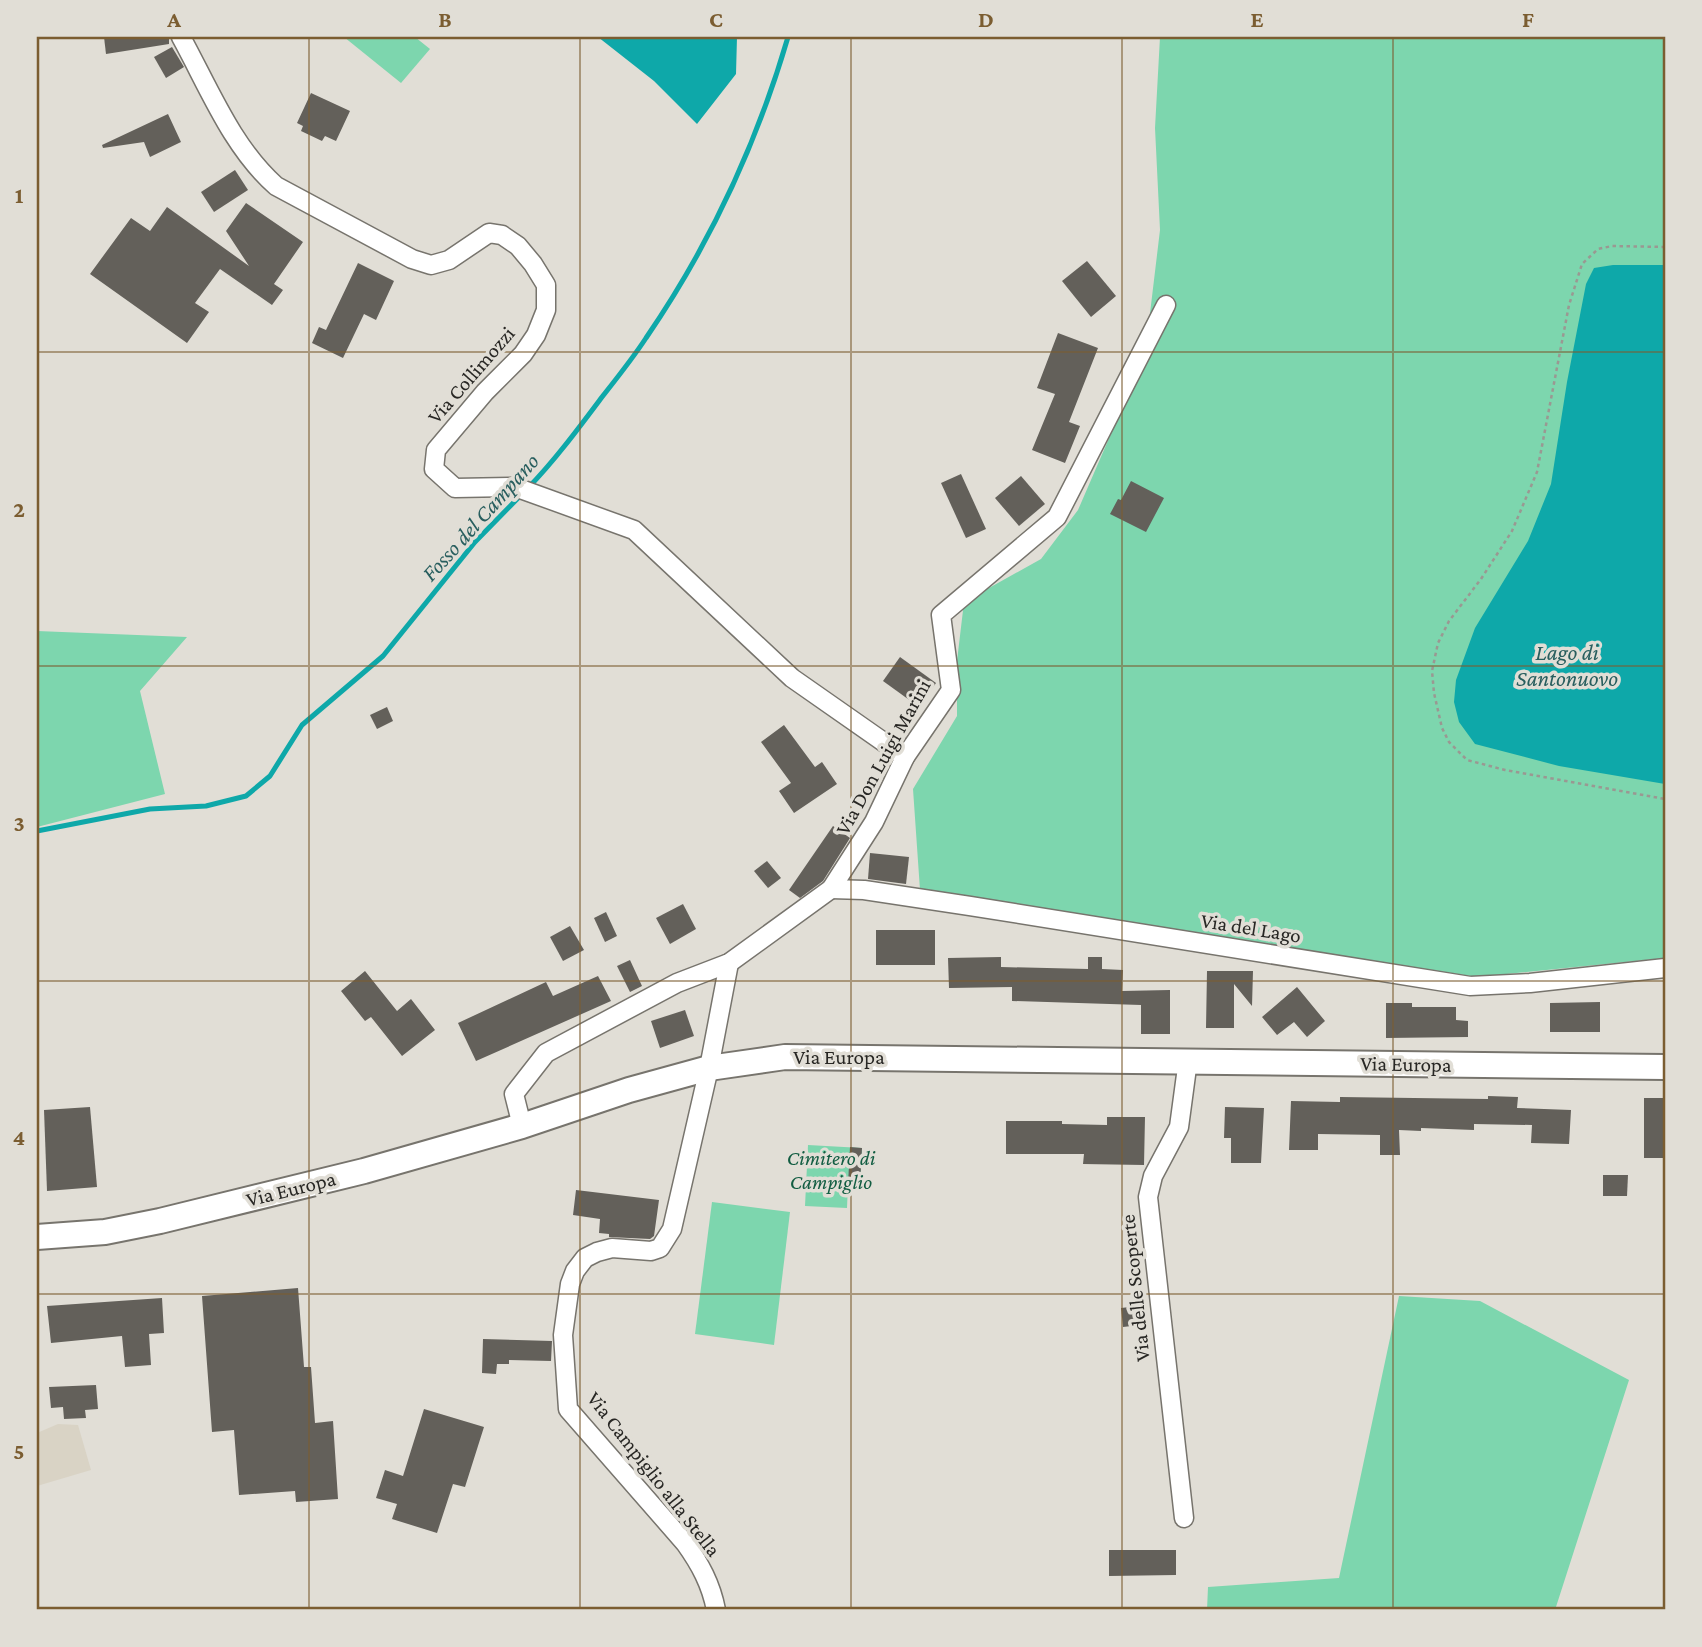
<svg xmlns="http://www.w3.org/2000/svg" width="1702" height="1647" font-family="'Crimson Pro',serif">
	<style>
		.built { fill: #d9d3c5 }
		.green { fill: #7dd6ae }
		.water { fill: #0ea8a9 }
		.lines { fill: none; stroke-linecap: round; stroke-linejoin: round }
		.stream { stroke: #0ea8a9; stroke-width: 5 }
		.building { fill: #63605a }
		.minor-casing { stroke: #77746d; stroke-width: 21 }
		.secondary-casing { stroke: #77746d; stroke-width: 28 }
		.path { stroke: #9a9892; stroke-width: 2.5; stroke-dasharray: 3.5 3.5; stroke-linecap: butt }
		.minor { stroke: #fff; stroke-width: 18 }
		.secondary { stroke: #fff; stroke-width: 24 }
		.grid { fill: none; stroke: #7b5d31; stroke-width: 2; stroke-opacity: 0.55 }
		.labels { text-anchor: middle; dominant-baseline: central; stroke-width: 7; stroke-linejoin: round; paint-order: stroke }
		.street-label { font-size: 21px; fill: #282724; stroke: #e1ded6 }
		.park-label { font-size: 21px; font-style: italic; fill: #125d42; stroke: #e1ded6 }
		.water-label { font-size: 23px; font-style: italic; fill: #285e5e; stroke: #e1ded6 }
		.neatline { fill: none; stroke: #7b5d31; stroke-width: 2.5 }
		.grid-label { font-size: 23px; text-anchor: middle; font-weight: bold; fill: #7b5d31 }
	</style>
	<rect width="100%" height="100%" fill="#e1ded6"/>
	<path class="built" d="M58 1424 78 1425 91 1470 37 1486V1433Z"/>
	<g class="green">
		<path d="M344 37H415L430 49 401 83Z"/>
		<path d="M1160 37H1665V958L1477 977 920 890 913 789 957 716V661L964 602 1041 559 1078 510 1145 355 1160 230 1155 128Z"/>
		<path d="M37 631 187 637 140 691 165 794 37 827Z"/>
		<path d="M808 1145 862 1148 860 1185 848 1184 847 1208 805 1206Z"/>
		<path d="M712 1202 790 1212 774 1345 695 1334Z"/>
		<path d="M1399 1296 1480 1301 1629 1380 1555 1610H1207L1208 1587 1339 1578Z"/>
	</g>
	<g class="water">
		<path d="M598 37H737L736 74 697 124 654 81Z"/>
		<path d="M1613 265H1665V784L1559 766 1475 744 1459 722 1454 702 1456 680 1475 628 1528 541 1551 484 1567 382 1586 284 1594 268Z"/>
	</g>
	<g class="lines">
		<g class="stream">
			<path d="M528 488C555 460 578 429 602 397 617 378 633 358 646 338 709 246 757 143 788 37"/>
			<path d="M37 831 150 809 206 806 246 796 270 776 302 725 383 656 475 542 521 495"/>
		</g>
	</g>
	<g class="building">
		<path d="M104 37H169V44L106 54Z"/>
		<path d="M172 47 184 67 166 78 154 57Z"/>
		<path d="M311 93 350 111 336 141 325 136 322 141 301 131 303 126 297 123Z"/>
		<path d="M168 114 181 142 150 157 144 142 103 148 102 145Z"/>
		<path d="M235 170 248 190 214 212 201 192Z"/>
		<path d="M246 203 303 242 274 284 283 290 272 305 220 269 195 303 209 312 187 343 90 274 131 218 150 231 167 207 249 266 226 231Z"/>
		<path d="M1087 261 1116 296 1091 317 1062 281Z"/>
		<path d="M358 263 394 281 376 320 364 314 343 358 312 343 319 327 326 330Z"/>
		<path d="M1058 333 1098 348 1069 422 1080 426 1065 463 1032 450 1055 394 1037 388Z"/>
		<path d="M961 474 986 529 966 538 941 483Z"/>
		<path d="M1021 476 1045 504 1019 526 995 498Z"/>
		<path d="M1131 481 1164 498 1146 532 1110 514 1118 499 1121 500Z"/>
		<path d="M900 657 936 683 919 707 883 681Z"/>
		<path d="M387 707 393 721 377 729 370 715Z"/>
		<path d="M784 725 815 767 822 762 837 784 794 813 779 791 791 783 761 742Z"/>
		<path d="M833 826 850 838 823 881 800 898 789 890Z"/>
		<path d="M870 853 909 857 906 884 868 879Z"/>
		<path d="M767 861 781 878 768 888 754 871Z"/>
		<path d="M683 904 696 929 670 944 656 918Z"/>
		<path d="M606 912 617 936 605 942 594 918Z"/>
		<path d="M570 926 584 950 563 961 550 937Z"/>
		<rect x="876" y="930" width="59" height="35"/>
		<path d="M1001 957V967L1088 969V957H1102V969L1123 970 1122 991 1170 990V1034H1141V1005L1012 1001V987L949 988 948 958Z"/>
		<path d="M630 960 642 986 630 992 617 966Z"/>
		<path d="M365 971 397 1011 411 999 435 1030 402 1056 371 1017 365 1021 341 991Z"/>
		<path d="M1207 971H1253L1252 1006 1234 984V1028H1206Z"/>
		<path d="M598 976 611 1001 476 1061 458 1023 546 982 553 996Z"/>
		<path d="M1297 987 1325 1021 1307 1037 1294 1022 1277 1035 1262 1017Z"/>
		<path d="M1600 1002V1032H1550V1003Z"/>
		<path d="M1386 1003H1412V1007H1456V1020L1468 1021V1037L1386 1038Z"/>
		<path d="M685 1010 694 1036 660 1048 651 1021Z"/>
		<path d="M1488 1096 1518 1097 1517 1108 1571 1110 1569 1144 1531 1143 1532 1125 1474 1124V1130L1421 1128V1131L1399 1130 1400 1155H1380V1135L1318 1134V1150H1289L1291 1101 1340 1102V1097L1488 1099Z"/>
		<rect x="1644" y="1098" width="21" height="60"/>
		<path d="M90 1107 97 1187 47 1191 44 1110Z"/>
		<path d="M1225 1107 1264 1108 1261 1163H1231V1138H1224Z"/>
		<path d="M1107 1117H1145L1144 1165 1083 1164 1084 1154H1006V1121H1062V1124L1107 1125Z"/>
		<path d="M850 1147 862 1148 860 1185 848 1184Z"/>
		<path d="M1603 1175H1628L1627 1196H1603Z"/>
		<path d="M576 1190 659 1200 654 1236 650 1239 609 1237V1234L599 1233 600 1219 573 1215Z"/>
		<path d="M298 1288 304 1367H311L315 1423 333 1421 338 1499 296 1502 295 1491 239 1495 234 1430 212 1432 202 1296Z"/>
		<path d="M162 1298 164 1333 149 1334 151 1365 125 1367 122 1336 51 1343 47 1306Z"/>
		<path d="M1139 1306 1140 1325 1123 1327 1121 1308Z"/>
		<path d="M483 1339 552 1341 551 1361 509 1360V1364H497L496 1374 482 1373Z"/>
		<path d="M96 1385 98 1409 85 1410 86 1418 64 1419 63 1407 51 1408 49 1387Z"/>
		<path d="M424 1409 484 1427 465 1487 453 1484 437 1533 392 1519 397 1504 376 1498 385 1470 403 1476Z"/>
		<path d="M1109 1550H1176V1575L1109 1576Z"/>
	</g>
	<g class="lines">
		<defs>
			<g id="minor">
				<path d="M181 37C209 88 232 147 276 186L412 259 431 265 449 260 489 233 502 235 518 246 533 264 546 285V310L536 335 523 354 485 392 436 450 434 469 455 488 515 487 634 530 792 678 905 757"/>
				<path d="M831 889 864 890 970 906 1470 986 1530 983 1665 968"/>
				<path d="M522 1126 514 1094 546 1053 677 983 729 963 831 889 874 822 905 757 951 690 941 615 1057 517 1166 305"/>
				<path d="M1184 1518 1148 1197 1153 1176 1179 1127 1188 1060"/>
				<path d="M716 1610C711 1584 700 1564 685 1543L568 1409 563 1335 570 1284 575 1271 585 1258 597 1252 612 1248 651 1251 660 1248 672 1229 709 1068 729 963"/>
			</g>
			<path id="secondary" d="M37 1237 105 1232 160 1221 364 1171 522 1126 629 1090 709 1068 785 1057 1665 1067"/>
		</defs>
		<use href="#minor" class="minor-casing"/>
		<use href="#secondary" class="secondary-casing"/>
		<path class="path" d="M1665 247 1612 246 1598 249 1582 264 1569 305 1537 472 1512 531 1481 579 1449 621 1438 643 1432 671 1434 693 1442 728 1449 742 1467 760 1505 770 1665 799"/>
		<use href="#minor" class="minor"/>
		<use href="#secondary" class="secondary"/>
	</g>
	<path class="grid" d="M309 37V1610M580 37V1610M851 37V1610M1122 37V1610M1393 37V1610M37 352H1665M37 666H1665M37 981H1665M37 1294H1665"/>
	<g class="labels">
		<g class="street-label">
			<text transform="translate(471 375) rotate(-49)">Via Collimozzi</text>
			<text transform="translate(883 757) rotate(-61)">Via Don Luigi Marini</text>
			<text transform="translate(1251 928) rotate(9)">Via del Lago</text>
			<text x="839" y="1057">Via Europa</text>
			<text transform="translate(1406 1064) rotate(1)">Via Europa</text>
			<text transform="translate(291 1189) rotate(-14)">Via Europa</text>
			<text transform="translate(1135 1288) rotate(-96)">Via delle Scoperte</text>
			<text transform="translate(654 1474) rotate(52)">Via Campiglio alla Stella</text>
		</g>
		<g class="park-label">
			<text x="831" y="1158">Cimitero di<tspan x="831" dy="24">Campiglio</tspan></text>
		</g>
		<g class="water-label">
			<text transform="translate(480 517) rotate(-48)">Fosso del Campano</text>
			<text x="1567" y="652">Lago di<tspan x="1567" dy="26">Santonuovo</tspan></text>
		</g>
	</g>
	<rect width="1702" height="1647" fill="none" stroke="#e1ded6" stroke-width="77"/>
	<rect x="38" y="38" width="1626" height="1570" class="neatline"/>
	<g class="grid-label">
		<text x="174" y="27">A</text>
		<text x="445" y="27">B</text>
		<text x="716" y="27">C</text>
		<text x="986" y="27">D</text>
		<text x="1257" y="27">E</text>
		<text x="1528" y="27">F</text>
		<text x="19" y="203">1</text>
		<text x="19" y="517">2</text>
		<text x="19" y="831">3</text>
		<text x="19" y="1145">4</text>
		<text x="19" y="1459">5</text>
	</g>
</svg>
